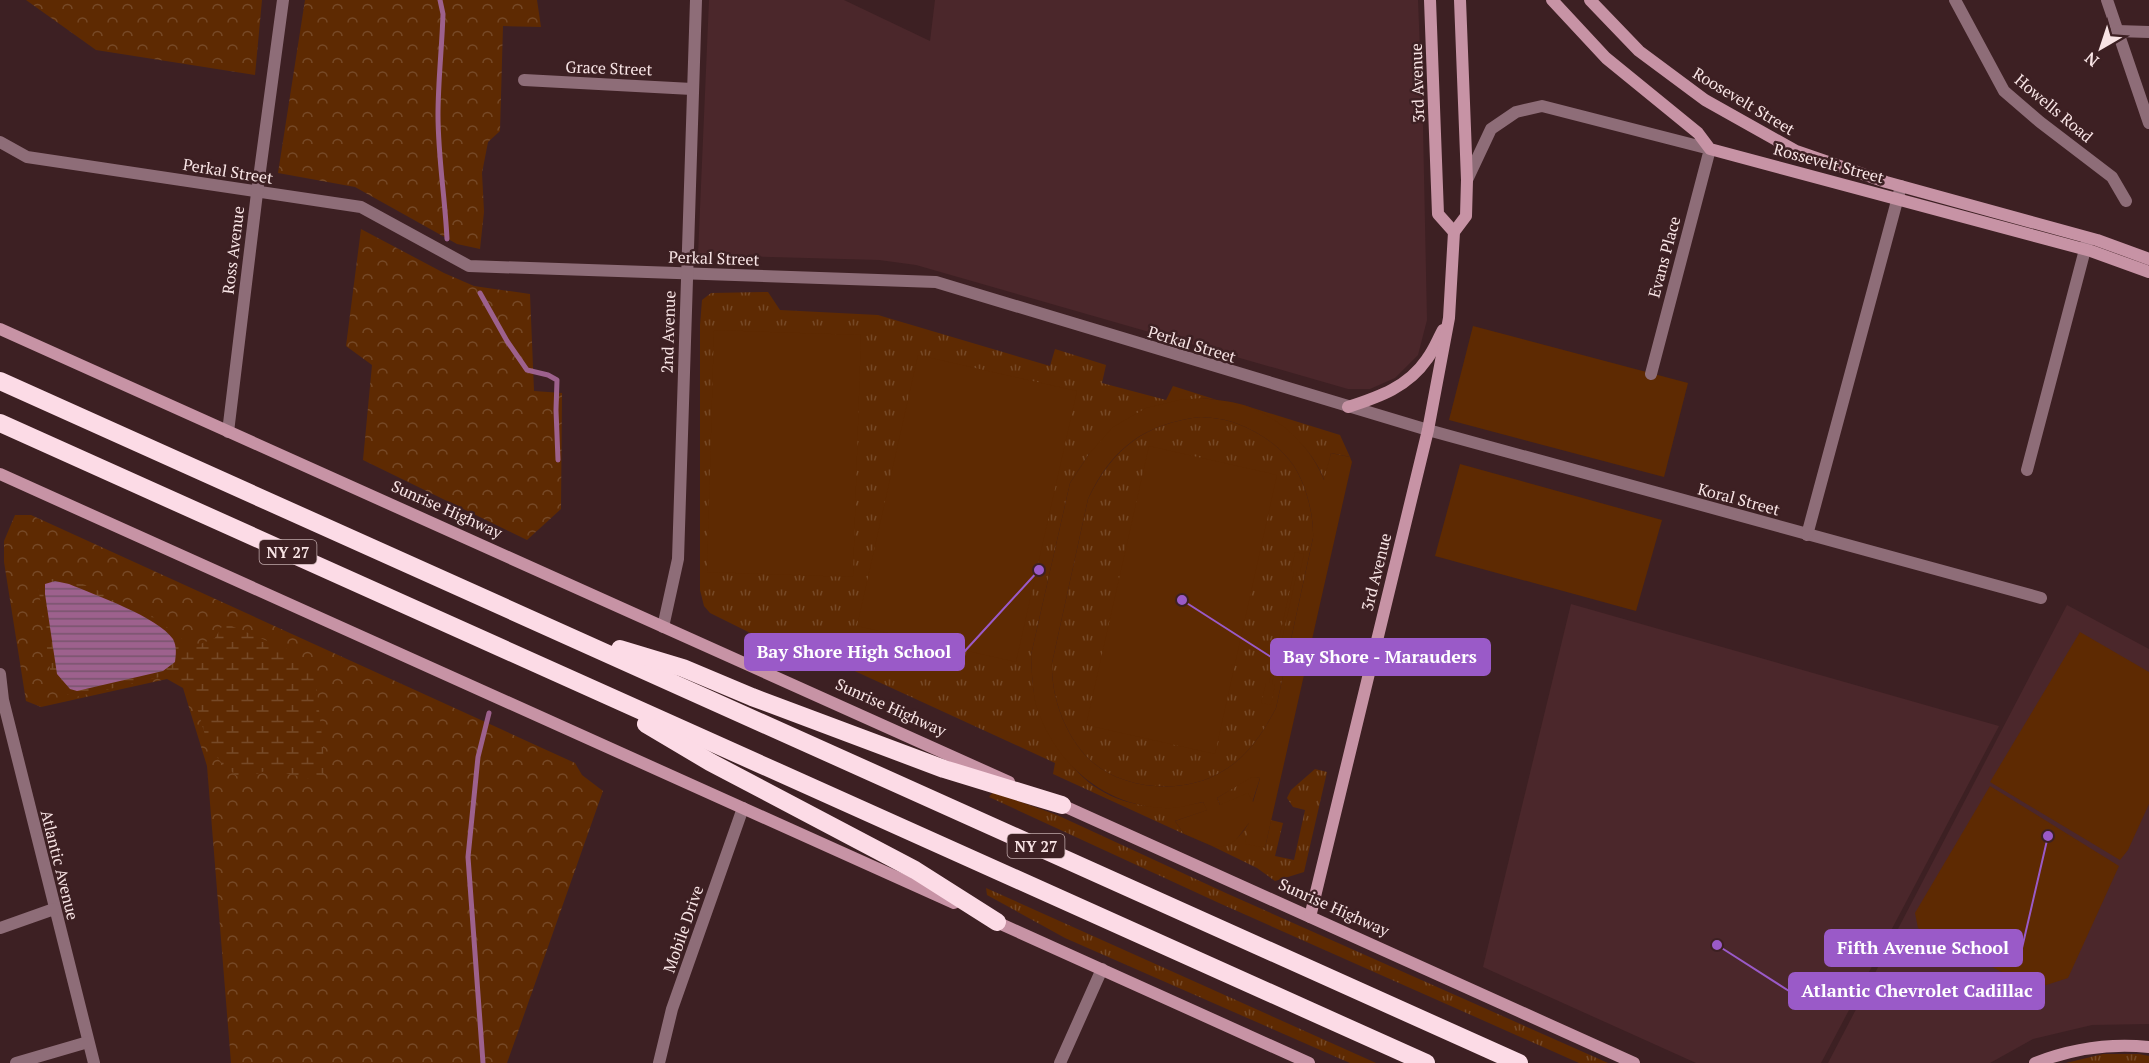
<svg xmlns="http://www.w3.org/2000/svg" width="2149" height="1063" font-family="'PT Serif',serif">
	<style>
		.built { fill: #4b272b }
		.grass { fill: url(#grass-tufts) }
		.forest { fill: url(#forest-crowns) }
		.wetland { fill: url(#wetland-marsh) }
		.park { fill: #5e2a02; fill-rule: evenodd }
		.water { fill: url(#water-rules) }
		.lines { fill: none; stroke-linecap: round; stroke-linejoin: round }
		.stream { stroke: #9d618d; stroke-width: 5 }
		.street { stroke: #8e6d78; stroke-width: 12 }
		.secondary { stroke: #c793a5; stroke-width: 12 }
		.highway { stroke: #fcdbe6; stroke-width: 18 }
		.labels { text-anchor: middle; dominant-baseline: central; stroke-width: 5; stroke-linejoin: round; paint-order: stroke }
		.shield { fill: #3d2023; stroke: #c0a9ab; stroke-width: 1.5 }
		.shield-label { font-size: 15px; font-weight: bold; fill: #f8e4e5 }
		.street-label { font-size: 16px; fill: #f8e4e5; stroke: #3d2023 }
		.leader { fill: none; stroke: #9a5ac8; stroke-width: 2 }
		.callout-dot { fill: #9a5ac8; stroke: #3d2023; stroke-width: 2 }
		.callout { fill: #9a5ac8; stroke: #9a5ac8; stroke-width: 2 }
		.callout-label { font-size: 18px; text-anchor: middle; font-weight: bold; fill: #fff }
	</style>
	<defs>
		<pattern id="grass-tufts" width="24" height="20" patternUnits="userSpaceOnUse" patternTransform="scale(1.5)"><rect width="24" height="20" fill="#5e2a02"/><path d="M3 7l-1-3M5 7V3M7 7l1-3M15 17l-1-3M17 17v-4M19 17l1-3" fill="none" stroke="#764927"/></pattern>
		<pattern id="forest-crowns" width="20" height="18" patternUnits="userSpaceOnUse" patternTransform="scale(1.5)"><rect width="20" height="18" fill="#5e2a02"/><path d="M2 6a3 3 0 1 1 6 0M12 15a3 3 0 1 1 6 0" fill="none" stroke="#764927"/></pattern>
		<pattern id="wetland-marsh" width="20" height="14" patternUnits="userSpaceOnUse" patternTransform="scale(1.5)"><rect width="20" height="14" fill="#5e2a02"/><path d="M1 5h8M5 5V1M11 12h8M15 12V8" fill="none" stroke="#764927"/></pattern>
		<pattern id="water-rules" width="6" height="5" patternUnits="userSpaceOnUse" patternTransform="scale(1.5)"><rect width="6" height="5" fill="#9d618d"/><path d="M0 2.5h6" fill="none" stroke="#78546d"/></pattern>
	</defs>
	<rect width="100%" height="100%" fill="#3d2023"/>
	<g class="built">
		<path d="M709 0H844L930 41 935 0H1418L1423 127 1427 320 1418 355 1395 378 1370 389H1348L916 265 879 260 698 255Z"/>
		<path d="M1571 604 1999 726 1821 1063H1696L1483 967Z"/>
		<path d="M2067 605 2149 649V1024L2092 1025 2033 1039 1990 1063H1828Z"/>
	</g>
	<g class="grass">
		<path d="M768 292 780 310 878 315 1050 366 1055 349 1106 365 1102 383 1166 400 1173 386 1217 400 1202 398 1089 454 1070 483 1031 655C1032 671 1032 687 1036 702 1038 713 1047 725 1052 735 1084 798 1136 816 1203 802L1208 810 1175 821 1184 834 1053 774 1055 763 798 645 793 654 710 613 704 606 700 590V325L702 300 711 293Z"/>
		<path d="M1243 405 1340 435 1350 457 1331 453 1325 482C1311 443 1278 422 1243 405Z"/>
		<path d="M1201 417C1213 418 1226 419 1238 424 1254 430 1274 442 1285 455 1304 474 1314 512 1313 538L1276 708C1263 733 1248 756 1223 771 1185 795 1122 791 1089 759 1065 735 1051 697 1052 663L1088 499C1113 448 1145 423 1201 417Z"/>
		<path d="M1315 769 1327 772 1304 872 1275 881 1257 868 1212 846C1232 847 1241 836 1250 821L1265 848 1271 820 1283 823 1275 856 1294 860 1305 810 1293 807 1287 798 1291 790Z"/>
		<path d="M1252 776 1260 778 1252 803 1220 805 1217 798Z"/>
		<path d="M993 792 1057 815 1228 894 1608 1063H1579L1219 903 989 797Z"/>
		<path d="M986 888 1376 1063H1350L1065 938 987 895Z"/>
		<path d="M2103 1054H2139L2149 1056V1063H2066Z"/>
	</g>
	<g class="forest">
		<path d="M26 0H262L255 75 96 50Z"/>
		<path d="M305 0H537L541 27 503 26 500 131 488 142 482 173 484 212 480 249 457 244 355 187 278 173Z"/>
		<path d="M361 229 444 273 474 286 530 294 534 391 562 393 561 509 527 540 363 460 372 365 346 346Z"/>
		<path d="M15 515H31L575 763 582 775 603 791 507 1063H231L207 766 183 688 167 679 41 707 26 701 4 562V541Z"/>
	</g>
	<path class="wetland" d="M54 576 90 587 148 613 193 647 215 638 224 623 287 649 296 658 314 665 323 746 324 782 285 773 265 771 250 776H237L223 765 208 745 193 694 168 675 76 697C62 694 58 688 51 676L37 578Z"/>
	<g class="park">
		<path d="M1473 326 1688 383 1664 477 1449 420Z"/>
		<path d="M714 330 861 335 853 577 707 572Z"/>
		<path d="M918 355 1077 391 1016 662 857 626Z"/>
		<path d="M1202 398C1215 400 1231 401 1244 405 1279 417 1311 446 1324 480L1331 453 1350 457 1352 462 1265 848 1245 844 1249 823 1236 840 1228 845 1218 847 1212 846 1184 834 1175 821 1207 810 1203 802C1190 805 1176 809 1163 808 1102 805 1054 762 1036 705 1032 689 1032 672 1031 655L1070 483 1089 454 1113 427 1146 408 1179 400ZM1201 417C1213 418 1226 419 1238 424 1254 430 1274 442 1285 455 1304 474 1314 512 1313 538L1276 708C1263 733 1248 756 1223 771 1185 795 1122 791 1089 759 1065 735 1051 697 1052 663L1088 499C1112 448 1145 423 1201 417ZM1252 777 1260 778 1253 802 1248 793 1220 805 1217 798Z"/>
		<path d="M1149 446 1277 475 1215 754 1086 725Z"/>
		<path d="M1460 464 1662 520 1636 611 1435 556Z"/>
		<path d="M1295 552 1304 554 1300 572H1297L1272 684 1275 685 1271 705 1261 703 1266 683H1269L1294 572 1291 571Z"/>
		<path d="M2080 632 2149 672V804L2128 850 2120 860 1990 782Z"/>
		<path d="M1990 786 2119 866 2068 978 2034 989 1918 928 1915 913Z"/>
	</g>
	<path class="water" d="M55 581 69 584C95 595 158 617 173 639 177 647 176 654 175 662L163 671 77 691 70 689 57 674 45 594V584Z"/>
	<g class="lines">
		<g class="stream">
			<path d="M440 0 443 14C442 47 438 81 438 115 438 157 445 197 447 239"/>
			<path d="M480 293 507 341 527 370 548 375 557 380 556 410 558 460"/>
			<path d="M483 1063 468 857 478 757 489 713"/>
		</g>
		<g class="street">
			<path d="M1955 0 2004 91 2040 122 2112 177 2126 201"/>
			<path d="M2107 0 2149 123"/>
			<path d="M2117 31 2149 32"/>
			<path d="M524 80 692 89"/>
			<path d="M0 142 27 157 361 207 469 266 936 282 1428 430 2041 598"/>
			<path d="M1467 180 1491 129 1516 112 1542 106 1710 149 1651 374"/>
			<path d="M228 432 257 193 283 0"/>
			<path d="M2027 470 2087 242"/>
			<path d="M1807 535 1901 186"/>
			<path d="M663 627 678 559 696 0"/>
			<path d="M0 674 3 700 94 1063"/>
			<path d="M0 928 54 909"/>
			<path d="M16 1063 88 1042"/>
			<path d="M659 1063 672 1009 743 808"/>
			<path d="M1060 1063 1102 969"/>
		</g>
		<g class="secondary">
			<path d="M1430 0 1438 214 1454 232"/>
			<path d="M1552 0 1606 58 1698 133 1710 149 2091 251 2149 272"/>
			<path d="M1590 0 1639 51 1705 100 1796 151 1886 182 2097 240 2149 259"/>
			<path d="M0 329 1009 782"/>
			<path d="M1348 407C1379 397 1408 387 1427 359 1434 350 1438 339 1443 330"/>
			<path d="M0 474 954 903"/>
			<path d="M1055 802 1634 1063"/>
			<path d="M1310 917 1428 430 1449 318 1454 232 1466 216 1467 180 1460 0"/>
			<path d="M992 920 1309 1063"/>
			<path d="M2035 1063C2071 1049 2110 1043 2149 1047"/>
		</g>
		<g class="highway">
			<path d="M0 381 1519 1063"/>
			<path d="M0 423 1426 1063"/>
			<path d="M620 649 683 668 752 697 944 769 1062 805"/>
			<path d="M646 724 710 762 915 870 997 922"/>
		</g>
	</g>
	<g class="labels">
		<g class="shield">
			<rect x="259.5" y="540" width="57" height="24" rx="4.5"/>
			<rect x="1007.5" y="834" width="57" height="24" rx="4.5"/>
		</g>
		<g class="shield-label">
			<text x="288" y="552">NY 27</text>
			<text x="1036" y="846">NY 27</text>
		</g>
		<g class="street-label">
			<text transform="translate(609 68) rotate(2)">Grace Street</text>
			<text transform="translate(1417 83) rotate(-92)">3rd Avenue</text>
			<text transform="translate(1744 101) rotate(31)">Roosevelt Street</text>
			<text transform="translate(2054 108) rotate(40)">Howells Road</text>
			<text transform="translate(1829 163) rotate(15)">Rossevelt Street</text>
			<text transform="translate(228 171) rotate(9)">Perkal Street</text>
			<text transform="translate(233 250) rotate(-83)">Ross Avenue</text>
			<text transform="translate(1664 257) rotate(-75)">Evans Place</text>
			<text transform="translate(714 258) rotate(2)">Perkal Street</text>
			<text transform="translate(668 332) rotate(-88)">2nd Avenue</text>
			<text transform="translate(1192 344) rotate(17)">Perkal Street</text>
			<text transform="translate(1739 499) rotate(15)">Koral Street</text>
			<text transform="translate(447 509) rotate(24)">Sunrise Highway</text>
			<text transform="translate(1376 572) rotate(-76)">3rd Avenue</text>
			<text transform="translate(891 707) rotate(24)">Sunrise Highway</text>
			<text transform="translate(60 865) rotate(76)">Atlantic Avenue</text>
			<text transform="translate(1334 907) rotate(24)">Sunrise Highway</text>
			<text transform="translate(683 929) rotate(-71)">Mobile Drive</text>
		</g>
	</g>
	<path class="leader" d="M1039 570L964 652M1182 600L1271 657M2048 836L2022 948M1717 945L1789 991"/>
	<g class="callout-dot">
		<circle cx="1039" cy="570" r="6"/>
		<circle cx="1182" cy="600" r="6"/>
		<circle cx="2048" cy="836" r="6"/>
		<circle cx="1717" cy="945" r="6"/>
	</g>
	<g class="callout">
		<rect x="745" y="634" width="219" height="36" rx="6"/>
		<rect x="1271" y="639" width="219" height="36" rx="6"/>
		<rect x="1825" y="930" width="197" height="36" rx="6"/>
		<rect x="1789" y="973" width="255" height="36" rx="6"/>
	</g>
	<g class="callout-label">
		<text x="854" y="658">Bay Shore High School</text>
		<text x="1380" y="663">Bay Shore - Marauders</text>
		<text x="1923" y="954">Fifth Avenue School</text>
		<text x="1917" y="997">Atlantic Chevrolet Cadillac</text>
	</g>
	<g transform="translate(2101 48) rotate(219)" stroke="#3d2023" stroke-width="4.5" paint-order="stroke">
	<path d="M0-4.5L10 22L0 15L-10 22Z" fill="#f8e4e5"/>
	<text y="-9" font-size="16" font-weight="bold" text-anchor="middle" fill="#f8e4e5">N</text>
	</g>
</svg>
